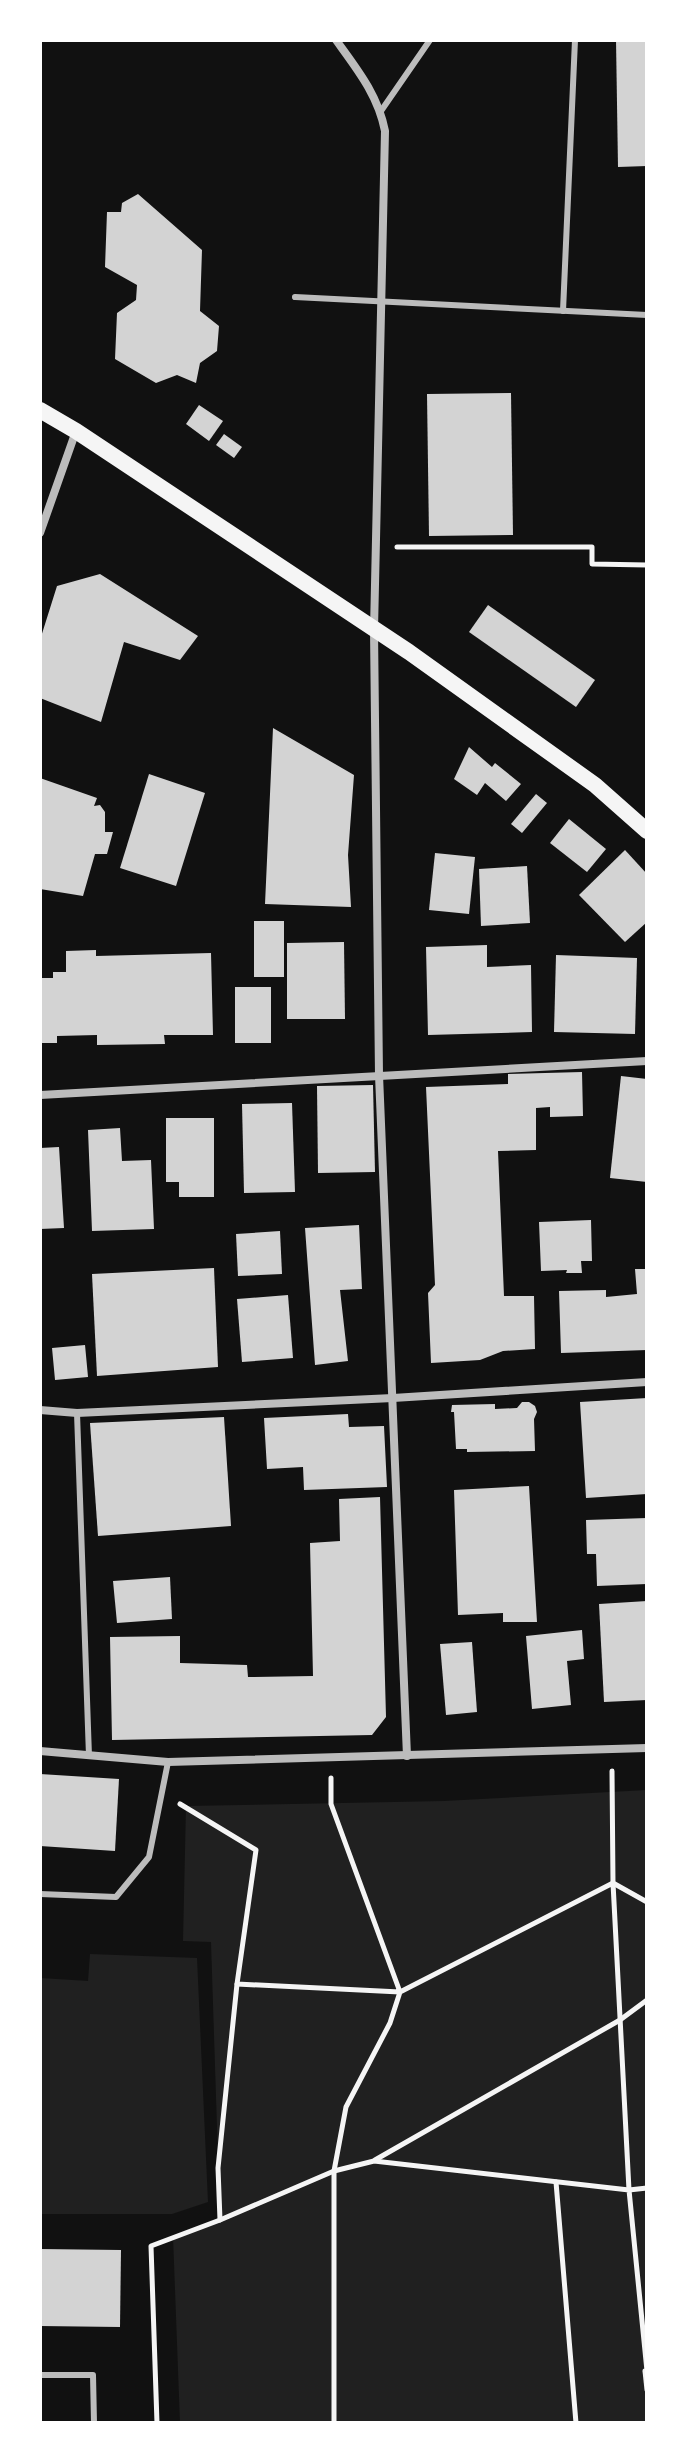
<svg xmlns="http://www.w3.org/2000/svg" width="687" height="2463" font-family="'Roboto Serif',serif">
	<style>
		.green { fill: #202020 }
		.building { fill: #d3d3d3 }
		.lines { fill: none; stroke-linecap: round; stroke-linejoin: round }
		.path { stroke: #f5f5f5; stroke-width: 5 }
		.service { stroke: #bcbcbc; stroke-width: 6 }
		.minor { stroke: #bcbcbc; stroke-width: 8 }
		.secondary { stroke: #f5f5f5; stroke-width: 16 }
	</style>
	<rect width="100%" height="100%" fill="#111"/>
	<g class="green">
		<path d="M647 1790V2423H180L173 2236 220 2220 211 1942 183 1941 186 1806 444 1801Z"/>
		<path d="M90 1954 197 1958 208 2202 172 2214H40V1978L88 1981Z"/>
	</g>
	<g class="building">
		<path d="M616 40H647V166L618 167Z"/>
		<path d="M138 194 202 250 200 311 219 326 217 351 200 363 196 383 177 375 156 383 115 359 117 313 136 300 137 285 105 267 107 212H121L122 203Z"/>
		<path d="M511 393 513 535 429 536 427 394Z"/>
		<path d="M199 405 223 421 209 441 186 424Z"/>
		<path d="M224 434 242 447 234 458 216 445Z"/>
		<path d="M100 574 198 636 180 660 124 642 101 722 40 698V640L57 586Z"/>
		<path d="M488 605 595 680 576 707 469 632Z"/>
		<path d="M273 728 354 775 348 855 351 907 265 904Z"/>
		<path d="M469 747 492 767 495 763 521 784 506 801 485 783 477 795 454 779Z"/>
		<path d="M149 774 205 793 176 886 120 868Z"/>
		<path d="M40 778 97 798 94 806 100 805 105 812V832H113L107 854H95L83 896 40 889 42 842 40 841Z"/>
		<path d="M536 794 547 803 522 833 511 824Z"/>
		<path d="M569 819 606 849 587 872 550 843Z"/>
		<path d="M625 850 647 874V922L625 942 579 895Z"/>
		<path d="M435 853 475 857 469 914 429 910Z"/>
		<path d="M527 866 530 923 481 926 479 869Z"/>
		<rect x="254" y="921" width="30" height="56"/>
		<path d="M344 942 345 1019H287V943Z"/>
		<path d="M487 945V967L531 965 532 1032 428 1035 426 947Z"/>
		<path d="M96 950V956L211 953 213 1035H164L165 1044 97 1045V1035L57 1036V1043H40V978H53V972H66V951Z"/>
		<path d="M556 955 637 958 635 1034 554 1032Z"/>
		<rect x="235" y="987" width="36" height="56"/>
		<path d="M582 1072 583 1116 550 1117V1107L536 1108V1150L498 1151 504 1296H534L535 1349 503 1351 480 1360 431 1363 428 1293 435 1285 426 1087 508 1084V1074Z"/>
		<path d="M621 1076 647 1079V1182L610 1178Z"/>
		<path d="M373 1085 375 1172 318 1173 317 1086Z"/>
		<path d="M292 1103 295 1192 244 1193 242 1104Z"/>
		<path d="M166 1118H214V1197H179V1182H166Z"/>
		<path d="M120 1128 122 1161 151 1160 154 1229 92 1231 88 1130Z"/>
		<path d="M59 1147 64 1228 40 1229V1148Z"/>
		<path d="M591 1220 592 1261H581L582 1273H566L567 1270 541 1271 539 1222Z"/>
		<path d="M359 1225 362 1289 340 1290 348 1361 315 1365 305 1228Z"/>
		<path d="M280 1231 282 1274 238 1276 236 1234Z"/>
		<path d="M214 1268 218 1367 97 1376 92 1274Z"/>
		<path d="M635 1269H647V1350L561 1353 559 1291 606 1290V1297L637 1294Z"/>
		<path d="M288 1295 293 1358 242 1362 237 1299Z"/>
		<path d="M85 1345 88 1377 55 1380 52 1348Z"/>
		<path d="M647 1398V1494L586 1498 580 1402Z"/>
		<path d="M522 1402H529L535 1406 537 1412 534 1419 535 1451 467 1452V1449H456L454 1412H451L452 1405 495 1404V1409L517 1408Z"/>
		<path d="M348 1414 349 1427 384 1426 387 1487 304 1490 303 1467 267 1469 264 1418Z"/>
		<path d="M224 1417 231 1526 98 1536 90 1423Z"/>
		<path d="M529 1486 537 1622H503V1613L458 1615 454 1490Z"/>
		<path d="M380 1497 386 1717 372 1735 112 1740 110 1637 180 1636V1663L247 1665 248 1677 313 1676 310 1543 340 1541 339 1499Z"/>
		<path d="M647 1518V1584L597 1586 596 1554H587L586 1520Z"/>
		<path d="M170 1577 172 1619 117 1623 113 1581Z"/>
		<path d="M647 1601V1700L604 1702 599 1604Z"/>
		<path d="M582 1630 584 1659 567 1661 571 1705 532 1709 526 1636Z"/>
		<path d="M472 1642 477 1712 446 1715 440 1644Z"/>
		<path d="M40 1774 119 1779 115 1851 40 1846Z"/>
		<path d="M40 2249 121 2250 120 2327 40 2326Z"/>
	</g>
	<g class="lines">
		<g class="path">
			<path d="M397 547H592V564L647 565"/>
			<path d="M612 1771 613 1883 647 1902"/>
			<path d="M180 1804 256 1850 237 1984 400 1992 331 1804V1778"/>
			<path d="M375 2160 620 2020 647 2000"/>
			<path d="M556 2182 576 2423"/>
			<path d="M220 2220 334 2171 374 2161 629 2190 647 2371"/>
			<path d="M645 2371 647 2390"/>
			<path d="M157 2423 151 2246 220 2220 218 2168 237 1984"/>
			<path d="M334 2423V2171L346 2107 390 2023 400 1992 613 1883 629 2190 647 2188"/>
		</g>
		<g class="service">
			<path d="M381 111 430 40"/>
			<path d="M295 297 647 315"/>
			<path d="M563 311 575 40"/>
			<path d="M77 1413 89 1756"/>
			<path d="M40 1894 116 1897 149 1857 168 1762"/>
			<path d="M40 2375H93L94 2423"/>
		</g>
		<g class="minor">
			<path d="M336 40C357 69 378 95 385 131L374 630 379 1075 407 1756"/>
			<path d="M40 533 76 431"/>
			<path d="M40 1095 647 1061"/>
			<path d="M40 1410 77 1413 393 1398 647 1382"/>
			<path d="M40 1751 168 1762 647 1748"/>
		</g>
		<path class="secondary" d="M40 410 76 431 409 652 595 785 647 831"/>
	</g>
	<rect width="687" height="2463" fill="none" stroke="#ffffff" stroke-width="84"/>
</svg>
